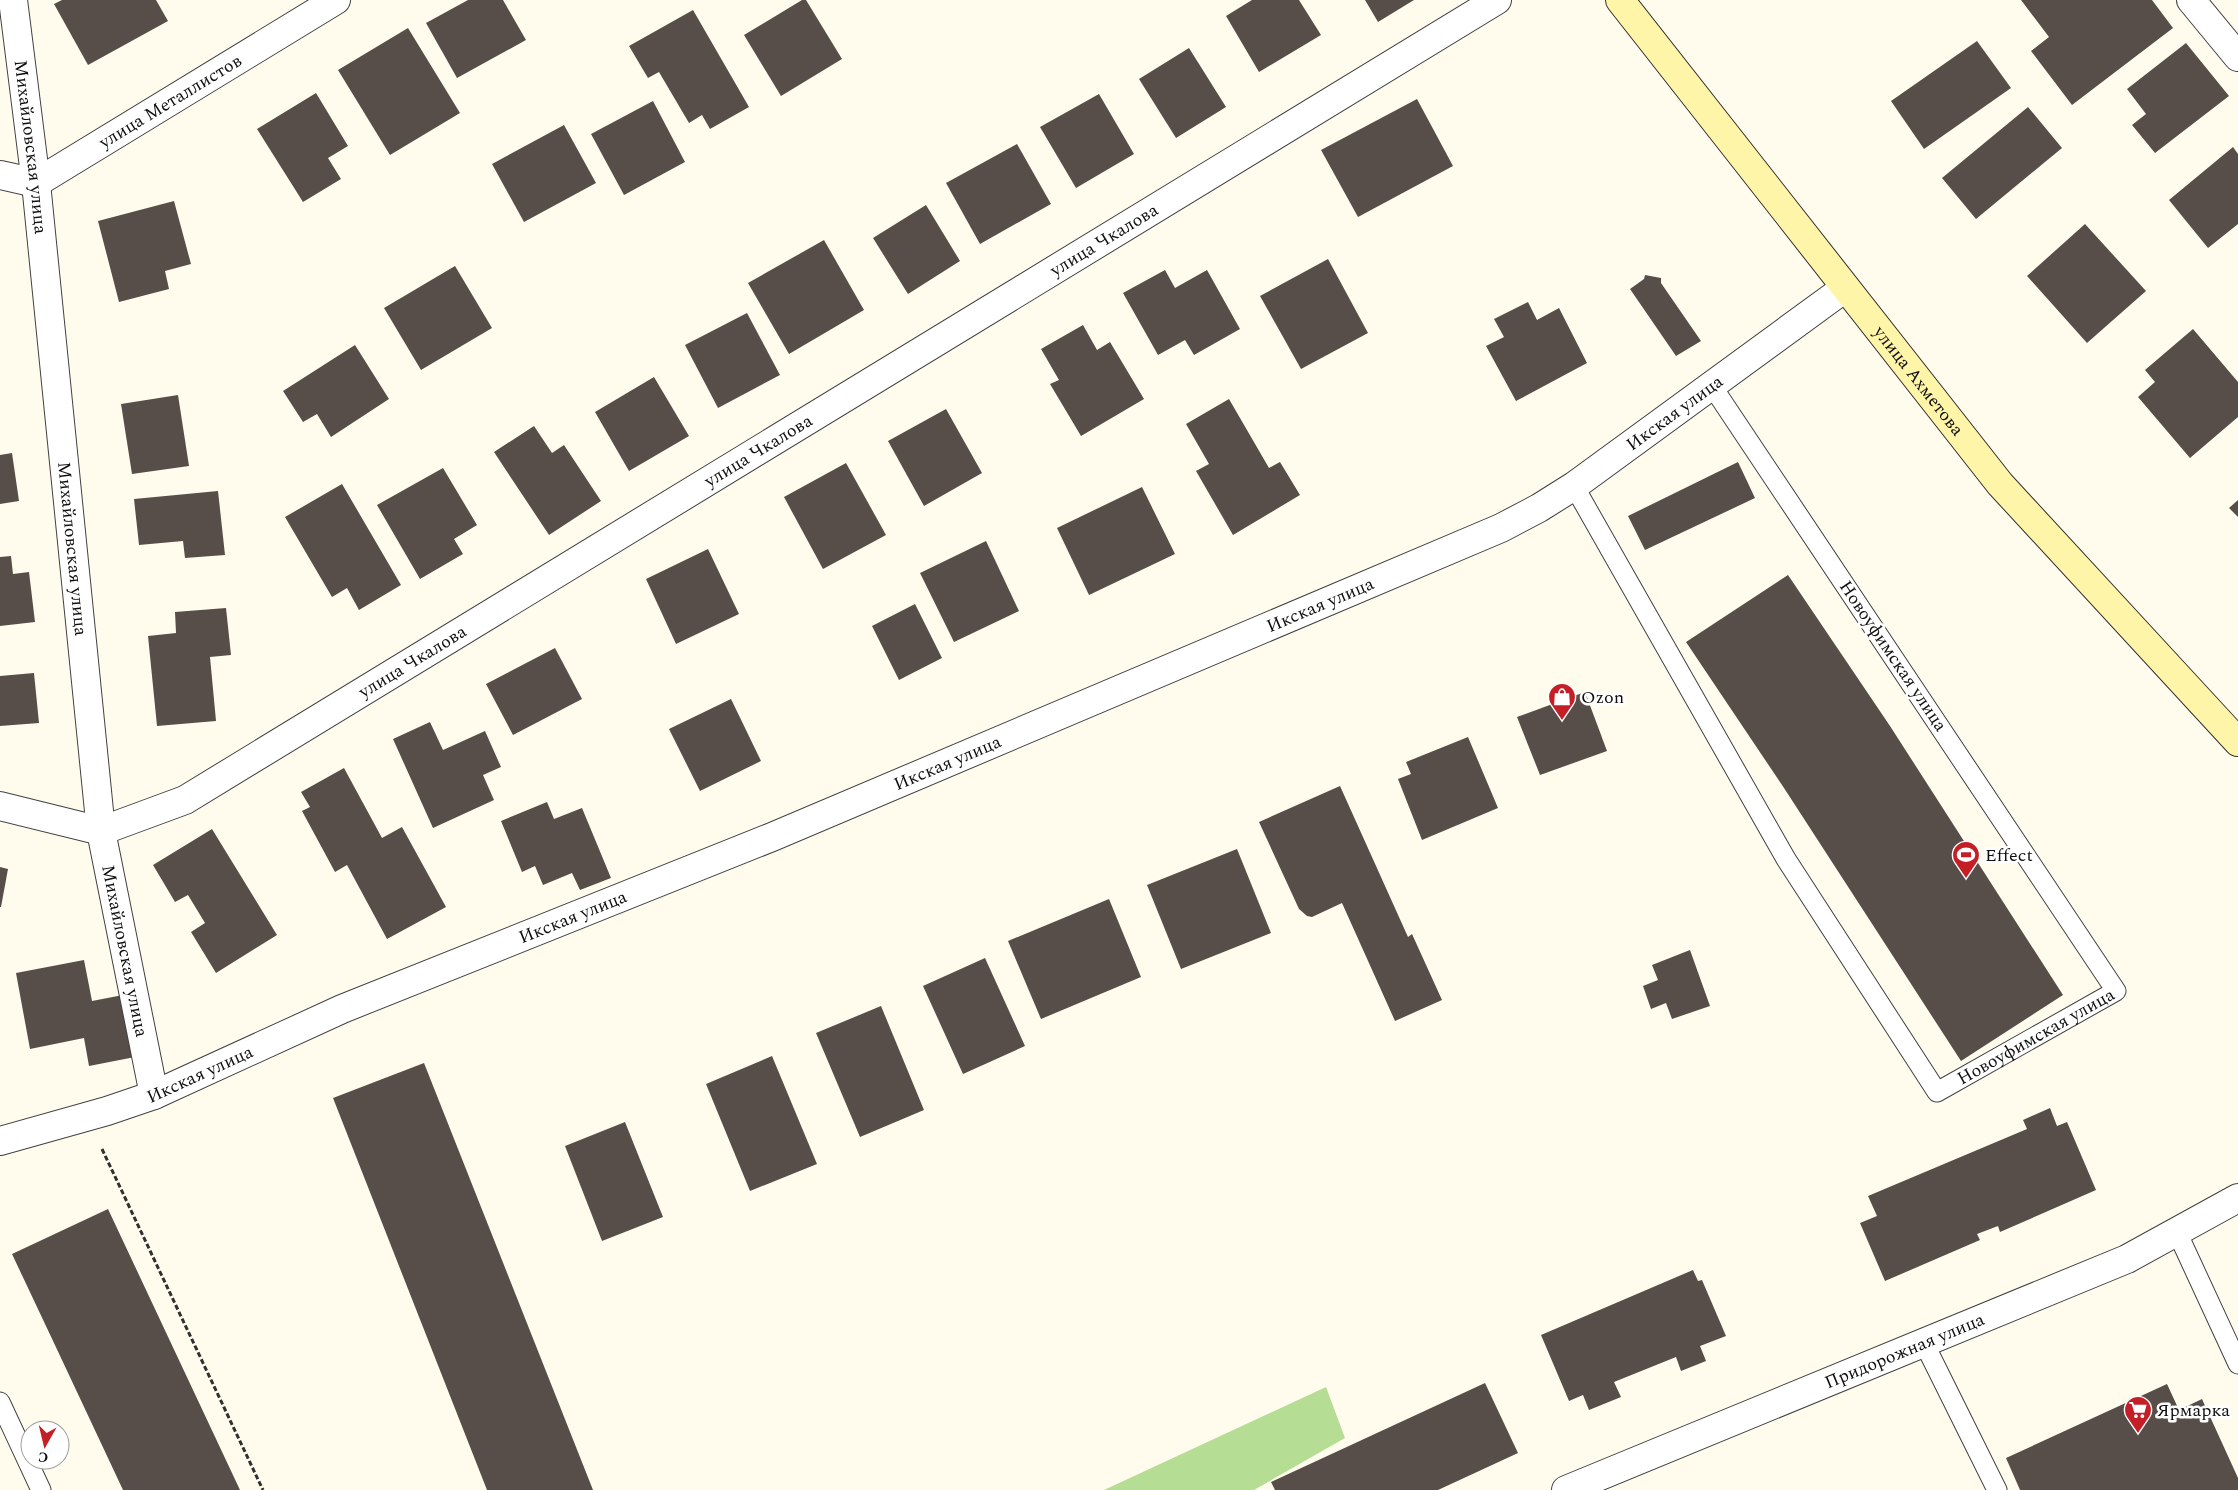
<svg xmlns="http://www.w3.org/2000/svg" width="2238" height="1490" font-family="Spectral,serif">
	<style>
		.forest { fill: #b5dd94 }
		.building { fill: #574e49 }
		.lines { fill: none; stroke-linecap: round; stroke-linejoin: round }
		.lane-casing { stroke: #414141; stroke-width: 21 }
		.street-casing { stroke: #414141; stroke-width: 30 }
		.secondary-casing { stroke: #303030; stroke-width: 30 }
		.path { stroke: #303030; stroke-width: 3; stroke-dasharray: 5 2.5; stroke-linecap: butt }
		.lane { stroke: #fff; stroke-width: 19 }
		.street { stroke: #fff; stroke-width: 28 }
		.secondary { stroke: #fff5a9; stroke-width: 28 }
		.labels { text-anchor: middle; dominant-baseline: central; stroke-width: 5; stroke-linejoin: round; paint-order: stroke }
		.street-label { font-size: 18px; fill: #0e0e0e; stroke: #fff }
		.poi-label { font-size: 18px; fill: #0e0e0e; stroke: #fff; text-anchor: start }
	</style>
	<rect width="100%" height="100%" fill="#fffcee"/>
	<path class="forest" d="M1326 1387 1345 1438 1254 1490H1104Z"/>
	<g class="building">
		<path d="M62 0H156L168 21 88 65 54 4Z"/>
		<path d="M468 0H503L526 40 457 78 426 23Z"/>
		<path d="M802 0H806L842 59 781 96 744 35Z"/>
		<path d="M1252 0H1299L1321 35 1259 72 1226 16Z"/>
		<path d="M1365 0H1414L1378 22Z"/>
		<path d="M2021 0H2152L2173 28 2072 105 2031 51 2049 37Z"/>
		<path d="M693 10 749 107 710 129 702 115 689 123 659 72 648 78 629 46Z"/>
		<path d="M408 28 460 113 390 155 338 70Z"/>
		<path d="M1977 41 2011 88 1924 149 1891 101Z"/>
		<path d="M2186 43 2229 96 2155 153 2132 125 2146 114 2127 89Z"/>
		<path d="M1189 48 1226 107 1176 138 1139 79Z"/>
		<path d="M316 93 348 146 328 158 341 179 303 202 257 129Z"/>
		<path d="M1099 94 1134 154 1076 188 1040 127Z"/>
		<path d="M1417 99 1453 166 1358 217 1321 150Z"/>
		<path d="M653 101 685 162 624 195 591 134Z"/>
		<path d="M2028 107 2062 148 1976 219 1942 178Z"/>
		<path d="M564 125 596 183 524 222 492 164Z"/>
		<path d="M1017 144 1051 204 980 244 946 183Z"/>
		<path d="M2233 147 2238 154V224L2208 248 2169 200Z"/>
		<path d="M174 201 191 264 165 271 169 289 119 302 98 221Z"/>
		<path d="M926 205 960 261 908 294 873 238Z"/>
		<path d="M2085 224 2146 291 2087 343 2027 276Z"/>
		<path d="M824 240 864 310 789 354 748 283Z"/>
		<path d="M1328 259 1368 333 1301 369 1260 296Z"/>
		<path d="M455 266 492 328 421 370 384 308Z"/>
		<path d="M1165 270 1175 288 1207 270 1240 329 1194 355 1185 340 1158 355 1123 293Z"/>
		<path d="M1645 275 1661 278V283L1701 341 1676 356 1630 289 1644 279Z"/>
		<path d="M1528 302 1537 320 1559 308 1587 363 1516 401 1486 346 1504 337 1494 319Z"/>
		<path d="M747 313 780 375 718 408 685 345Z"/>
		<path d="M1083 325 1097 350 1110 342 1144 399 1081 436 1050 384 1059 380 1041 349Z"/>
		<path d="M2193 329 2238 382V417L2190 458 2138 397 2155 382 2145 370Z"/>
		<path d="M355 345 389 399 331 437 317 414 303 422 283 391Z"/>
		<path d="M654 377 689 436 629 471 595 412Z"/>
		<path d="M178 395 189 466 132 474 121 404Z"/>
		<path d="M1229 399 1269 468 1280 462 1300 495 1233 535 1196 471 1209 464 1186 424Z"/>
		<path d="M946 409 982 473 924 506 888 441Z"/>
		<path d="M534 426 552 453 564 445 601 501 549 535 494 452Z"/>
		<path d="M12 453 19 501 0 504V455Z"/>
		<path d="M1738 462 1755 498 1645 550 1628 516Z"/>
		<path d="M846 463 886 535 823 569 784 497Z"/>
		<path d="M443 468 477 525 454 539 463 554 420 579 377 505Z"/>
		<path d="M342 484 401 585 359 610 347 588 332 597 285 517Z"/>
		<path d="M1142 487 1175 554 1089 595 1057 528Z"/>
		<path d="M218 491 225 555 185 558 183 541 139 545 134 499Z"/>
		<path d="M2238 500V517L2229 508Z"/>
		<path d="M986 541 1019 611 954 642 920 573Z"/>
		<path d="M708 549 739 614 676 644 646 579Z"/>
		<path d="M11 556 13 574 29 572 35 622 0 626V557Z"/>
		<path d="M1788 575 1890 726 2063 995 1961 1061 1784 788 1686 642Z"/>
		<path d="M915 604 942 658 899 680 872 626Z"/>
		<path d="M226 608 231 655 210 657 216 721 157 726 148 636 176 633 175 612Z"/>
		<path d="M555 648 582 699 513 735 486 684Z"/>
		<path d="M34 673 39 723 0 726V676Z"/>
		<path d="M1585 692 1607 751 1540 775 1517 717Z"/>
		<path d="M731 699 761 761 700 791 669 729Z"/>
		<path d="M430 722 443 750 485 731 501 767 483 775 494 800 433 828 393 739Z"/>
		<path d="M1468 737 1498 808 1422 840 1398 779 1411 774 1406 762Z"/>
		<path d="M344 768 382 838 402 827 446 907 387 939 347 865 335 872 302 811 310 807 301 792Z"/>
		<path d="M1340 786 1408 937 1412 934 1442 1000 1395 1021 1342 903 1312 917 1307 916 1299 909 1259 822Z"/>
		<path d="M547 802 554 819 582 808 611 878 580 890 572 873 543 885 535 866 522 872 501 821Z"/>
		<path d="M212 829 277 935 216 973 191 932 205 923 188 895 175 902 153 865Z"/>
		<path d="M1237 849 1271 933 1181 969 1147 885Z"/>
		<path d="M0 867 8 869 1 907H0Z"/>
		<path d="M1109 899 1141 977 1041 1019 1008 941Z"/>
		<path d="M1690 950 1710 1006 1672 1019 1666 1003 1651 1009 1643 986 1658 980 1652 965Z"/>
		<path d="M985 958 1025 1046 963 1074 923 986Z"/>
		<path d="M84 960 92 1001 123 995 135 1057 89 1066 84 1038 30 1049 16 973Z"/>
		<path d="M881 1006 924 1110 860 1137 816 1033Z"/>
		<path d="M772 1056 817 1164 750 1191 706 1084Z"/>
		<path d="M424 1063 593 1490H487L333 1098Z"/>
		<path d="M2050 1108 2057 1126 2067 1122 2096 1190 2000 1232 1998 1226 1977 1234 1980 1240 1885 1281 1860 1223 1877 1216 1868 1196 2027 1129 2023 1120Z"/>
		<path d="M625 1122 663 1217 602 1241 565 1146Z"/>
		<path d="M108 1209 240 1490H123L54 1343 12 1254Z"/>
		<path d="M1693 1270 1698 1281 1702 1280 1726 1336 1700 1346 1706 1361 1681 1371 1676 1357 1614 1382 1621 1397 1589 1410 1583 1395 1569 1401 1541 1335Z"/>
		<path d="M1485 1383 1518 1453 1438 1490H1275L1271 1482Z"/>
		<path d="M2167 1384 2179 1410 2202 1399 2238 1478V1490H2020L2006 1458Z"/>
	</g>
	<g class="lines">
		<defs>
			<g id="lane">
				<path id="s1" d="M1574 486 1786 859 1937 1092 2116 991 1712 386"/>
				<path d="M2177 1232 2238 1364"/>
				<path d="M1924 1343 1997 1490"/>
				<path d="M0 1402 41 1490"/>
			</g>
			<g id="street">
				<path id="s2" d="M13 0 36 183 101 831 154 1095"/>
				<path d="M2191 0 2238 57"/>
				<path id="s3" d="M0 175 36 183 336 0"/>
				<path id="s4" d="M0 806 101 831 185 800 1497 0"/>
				<path id="s5" d="M0 1141 107 1111 154 1095 342 1009 772 837 1501 528 1539 508 1574 486 1845 288"/>
				<path id="s6" d="M1566 1490 2127 1259 2238 1198"/>
			</g>
			<g id="secondary">
				<path id="s7" d="M1620 0 2000 484 2238 742"/>
			</g>
		</defs>
		<use href="#lane" class="lane-casing"/>
		<use href="#street" class="street-casing"/>
		<use href="#secondary" class="secondary-casing"/>
		<path class="path" d="M102 1149 263 1490"/>
		<use href="#lane" class="lane"/>
		<use href="#street" class="street"/>
		<use href="#secondary" class="secondary"/>
	</g>
	<defs>
		<symbol id="shop-pin" viewBox="-11 -11 22 30"><path d="M0 17L-7.5 6A9.5 9.5 0 1 1 7.5 6Z" fill="#c41f27" stroke="#fff"/><path d="M-5-2.5h2.3a2.7 3.5 0 0 1 5.4 0H5L5.5 6h-11ZM-1.5-2.5h3a1.5 2.3 0 0 0-3 0Z" fill="#fff"/></symbol>
		<symbol id="stadium-pin" viewBox="-11 -11 22 30"><path d="M0 17L-7.5 6A9.5 9.5 0 1 1 7.5 6Z" fill="#c41f27" stroke="#fff"/><path d="M0-5a6.5 5 0 1 0 0 10a6.5 5 0 1 0 0-10ZM-3.5-1.8h7v3.6h-7Z" fill="#fff"/></symbol>
		<symbol id="supermarket-pin" viewBox="-11 -11 22 30"><path d="M0 17L-7.5 6A9.5 9.5 0 1 1 7.5 6Z" fill="#c41f27" stroke="#fff"/><path d="M-6-5.5h2.5l.6 2H6L4.5 2H-2.5L-4.4-4H-6ZM-1.5 3.2a1.3 1.3 0 1 0 .1 0ZM3 3.2a1.3 1.3 0 1 0 .1 0Z" fill="#fff"/></symbol>
	</defs>
	<g fill-rule="evenodd">
		<use href="#shop-pin" x="1546" y="681" width="32" height="43"/>
		<use href="#stadium-pin" x="1950" y="839" width="32" height="43"/>
		<use href="#supermarket-pin" x="2122" y="1394" width="32" height="43"/>
	</g>
	<g class="labels">
		<g class="street-label">
			<text stroke="none"><textPath href="#s3" startOffset="194">улица Металлистов</textPath></text>
			<text stroke="none"><textPath href="#s2" startOffset="148">Михайловская улица</textPath></text>
			<text stroke="none"><textPath href="#s4" startOffset="1270">улица Чкалова</textPath></text>
			<text stroke="none"><textPath href="#s7" startOffset="484">улица Ахметова</textPath></text>
			<text stroke="none"><textPath href="#s5" startOffset="1831">Икская улица</textPath></text>
			<text stroke="none"><textPath href="#s4" startOffset="865">улица Чкалова</textPath></text>
			<text stroke="none"><textPath href="#s2" startOffset="552">Михайловская улица</textPath></text>
			<text stroke="none"><textPath href="#s5" startOffset="1426">Икская улица</textPath></text>
			<text transform="translate(1893 656) rotate(56)">Новоуфимская улица</text>
			<text stroke="none"><textPath href="#s4" startOffset="460">улица Чкалова</textPath></text>
			<text stroke="none"><textPath href="#s5" startOffset="1021">Икская улица</textPath></text>
			<text stroke="none"><textPath href="#s5" startOffset="616">Икская улица</textPath></text>
			<text stroke="none"><textPath href="#s2" startOffset="958">Михайловская улица</textPath></text>
			<text stroke="none"><textPath href="#s1" startOffset="820">Новоуфимская улица</textPath></text>
			<text stroke="none"><textPath href="#s5" startOffset="211">Икская улица</textPath></text>
			<text stroke="none"><textPath href="#s6" startOffset="366">Придорожная улица</textPath></text>
		</g>
		<g class="poi-label">
			<text x="1581" y="697">Ozon</text>
			<text x="1985" y="855">Effect</text>
			<text x="2157" y="1410">Ярмарка</text>
		</g>
	</g>
	<g transform="translate(45 1445) rotate(188)"><circle r="24" fill="#ffffff" stroke="#9f9f9f"/>
	<path d="M0-4L9 19L0 12L-9 19Z" fill="#c41f27"/>
	<text y="-8" font-size="14" font-weight="bold" text-anchor="middle" fill="#0e0e0e">С</text>
	</g>
</svg>
